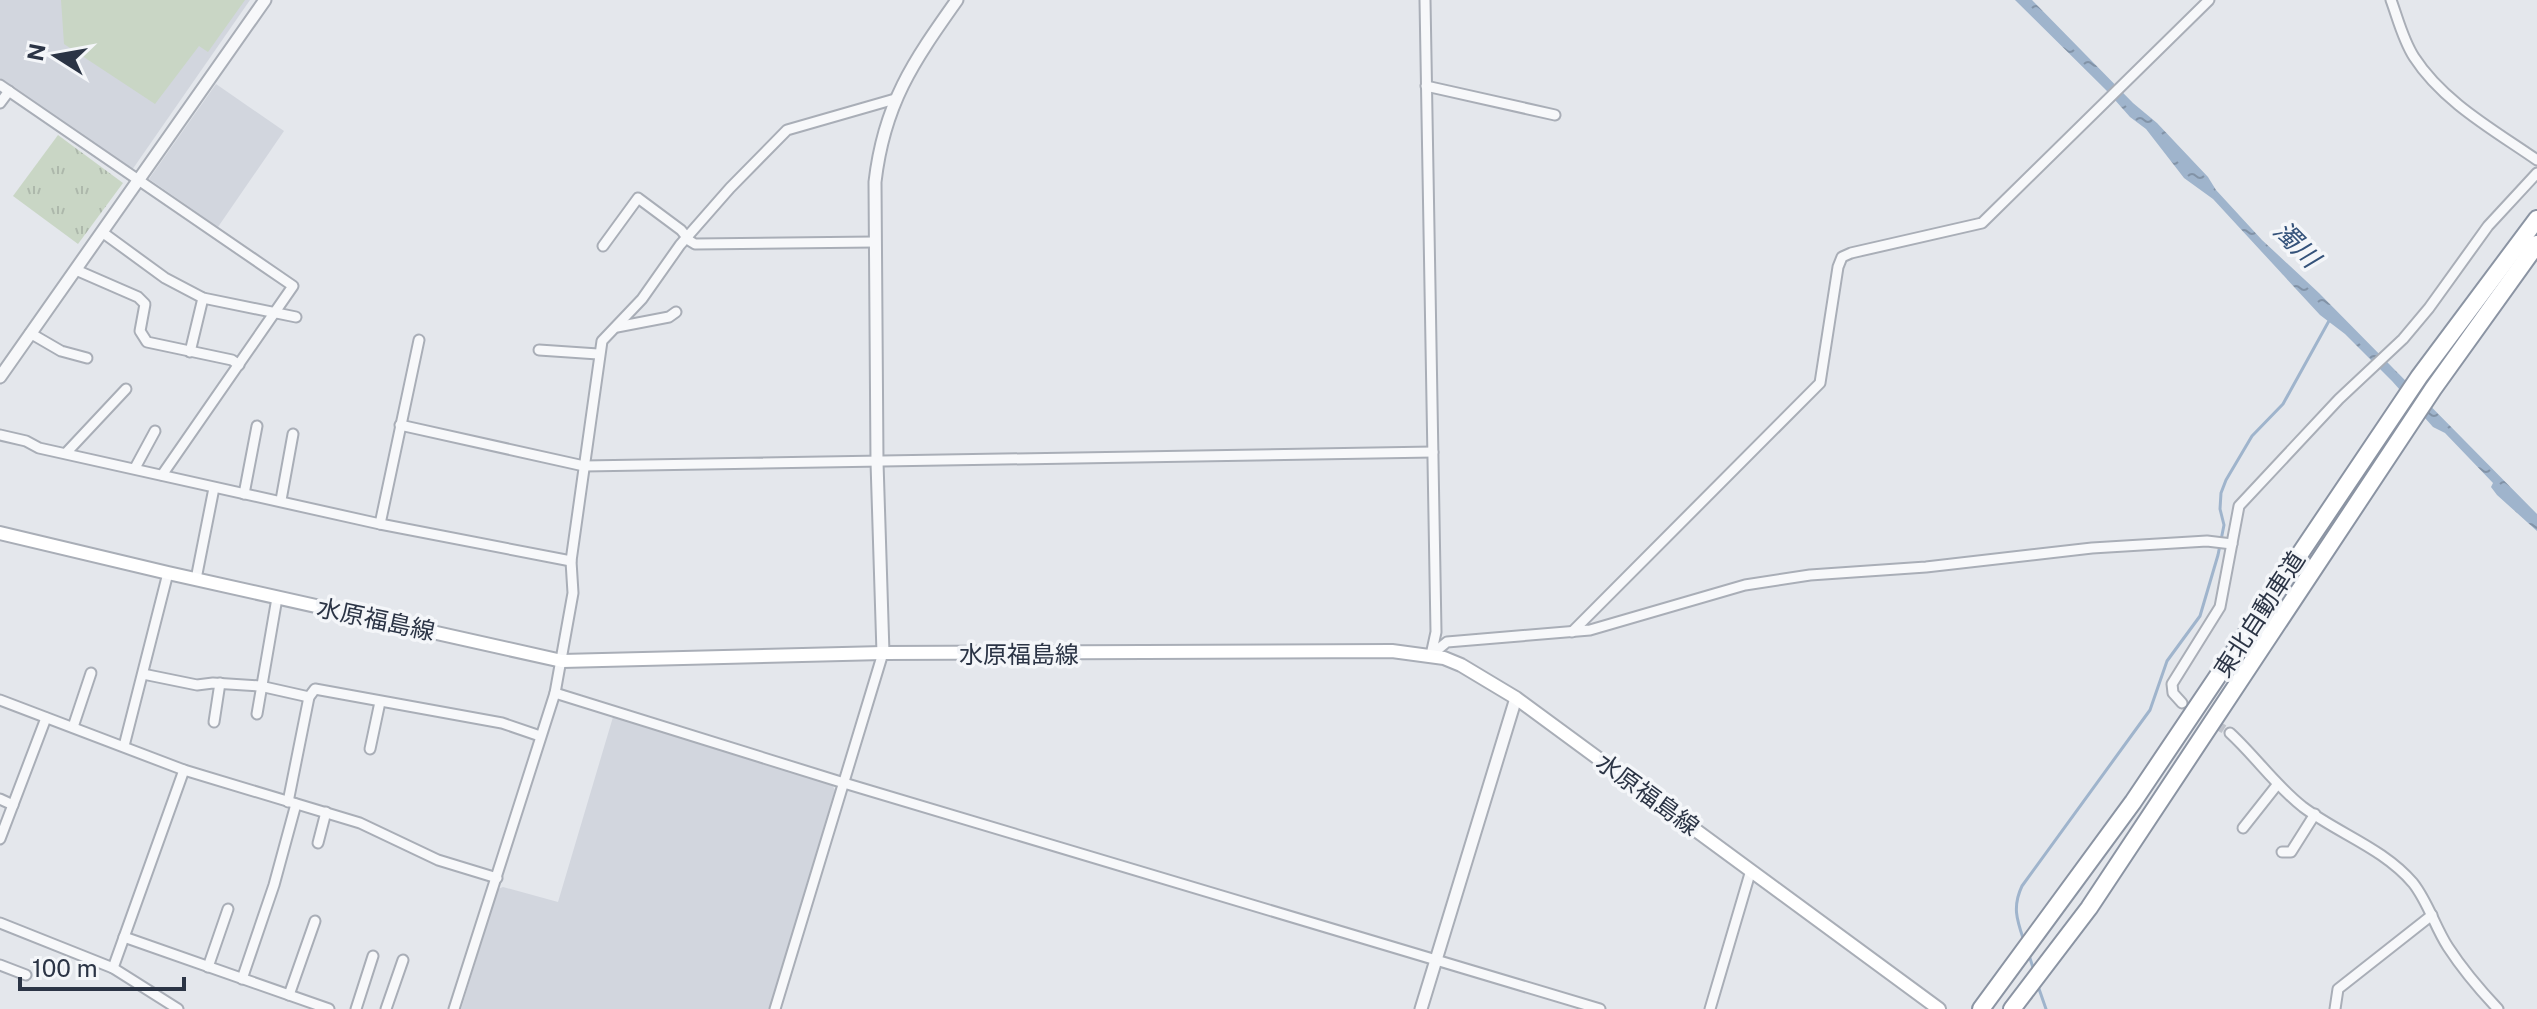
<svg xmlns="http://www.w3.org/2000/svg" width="2537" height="1009" font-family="'Public Sans','Noto Sans JP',sans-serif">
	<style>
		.built { fill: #d2d6de }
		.grass { fill: #c9d6c5 }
		.park { fill: url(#park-tufts) }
		.water { fill: url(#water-ripples) }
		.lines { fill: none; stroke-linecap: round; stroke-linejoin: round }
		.stream { stroke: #9fb4cc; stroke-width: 3 }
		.minor-tunnel { stroke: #bfc3cb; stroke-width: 9; stroke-dasharray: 9 4.5; stroke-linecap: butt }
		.minor-casing { stroke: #a9aeb7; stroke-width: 13 }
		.tertiary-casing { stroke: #a9aeb7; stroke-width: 15 }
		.secondary-casing { stroke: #a9aeb7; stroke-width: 16 }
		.motorway-casing { stroke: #8b94a3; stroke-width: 20 }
		.minor { stroke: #f7f8fa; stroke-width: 9 }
		.tertiary { stroke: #f7f8fa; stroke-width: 11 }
		.secondary { stroke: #fff; stroke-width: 12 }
		.motorway { stroke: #fff; stroke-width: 16 }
		.labels { text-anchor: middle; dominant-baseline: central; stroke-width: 7; stroke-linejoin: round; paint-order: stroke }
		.street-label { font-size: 24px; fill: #2b3445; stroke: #f4f6f9 }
		.water-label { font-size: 26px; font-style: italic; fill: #34527a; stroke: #f4f6f9 }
	</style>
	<defs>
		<pattern id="park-tufts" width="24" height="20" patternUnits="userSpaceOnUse" patternTransform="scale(2)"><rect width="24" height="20" fill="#c9d6c5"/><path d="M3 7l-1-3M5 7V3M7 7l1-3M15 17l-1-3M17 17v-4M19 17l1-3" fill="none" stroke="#adb8ab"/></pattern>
		<pattern id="water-ripples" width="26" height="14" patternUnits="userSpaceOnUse" patternTransform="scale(2)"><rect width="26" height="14" fill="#9fb4cc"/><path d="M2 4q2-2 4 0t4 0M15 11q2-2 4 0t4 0" fill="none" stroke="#8293a7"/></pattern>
	</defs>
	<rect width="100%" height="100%" fill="#e4e7ec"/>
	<g class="built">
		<path d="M0 0H250L132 170 0 78Z"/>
		<path d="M216 84 284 131 218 227 149 179Z"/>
		<path d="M613 717 831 783 835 790 770 1009H461L498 889 503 887 558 902Z"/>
	</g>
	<path class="grass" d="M61 0H245L208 52 199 46 155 104 64 44Z"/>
	<path class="park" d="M58 135 123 183 78 244 13 196Z"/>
	<path class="water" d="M2015 0H2032L2133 103 2157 123 2208 177 2216 190 2262 240 2319 293 2537 514V531L2497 495 2491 487 2493 483 2445 433 2433 427 2392 381 2345 334 2320 315 2213 199 2184 178 2146 129 2130 117 2107 91Z"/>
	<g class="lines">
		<g class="stream">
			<path d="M2024 941C2017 920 2012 907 2022 886L2150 710 2167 661 2200 616 2218 555 2224 525 2220 509 2221 493 2226 480 2252 436 2283 404 2330 319"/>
			<path d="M2029 955 2034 971"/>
			<path d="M2038 986 2046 1009"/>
		</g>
		<path class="minor-tunnel" d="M2182 703 2230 733"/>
		<defs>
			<g id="minor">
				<path d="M1425 0 1436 632 1431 655"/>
				<path d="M2391 0C2398 19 2403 40 2414 57 2443 102 2494 130 2537 160"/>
				<path d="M0 85 293 286 162 475"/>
				<path d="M1426 86 1555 115"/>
				<path d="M0 103 9 91"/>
				<path d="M102 232 165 278 203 298 296 317"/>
				<path d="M603 246 638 198 681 230 690 241 695 244 874 242"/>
				<path d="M76 270 138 297 145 304 140 331 147 342 232 360 239 365"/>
				<path d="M617 327 669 317 676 312"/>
				<path d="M30 333 61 351 87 358"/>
				<path d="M539 350 598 354"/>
				<path d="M190 352 203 298"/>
				<path d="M400 425 584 466 1433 452"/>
				<path d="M0 435 26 441 39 448 380 524 571 561"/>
				<path d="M66 453 126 389"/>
				<path d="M135 468 155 431"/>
				<path d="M244 494 257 426"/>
				<path d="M281 500 293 434"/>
				<path d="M380 524 419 340"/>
				<path d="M196 579 214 488"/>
				<path d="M1572 632 1820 383 1838 267 1842 257 1851 253 1982 223 2209 0"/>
				<path d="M1431 655 1447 642 1590 630 1745 585 1810 575 1926 567 2092 548 2207 541 2232 544"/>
				<path d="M143 674 197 685 213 683 260 686 309 697"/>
				<path d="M555 693 844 783 1600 1009"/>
				<path d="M0 700 184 770 360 823 438 860 497 878"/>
				<path d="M2182 703 2173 693 2172 684 2220 607 2239 506 2339 399 2403 339 2429 308 2488 226 2537 173"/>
				<path d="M257 714 277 598"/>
				<path d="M214 722 220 683"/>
				<path d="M73 727 91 673"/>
				<path d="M2230 733C2256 757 2275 785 2303 807 2339 834 2383 848 2413 883 2428 902 2435 927 2448 947 2463 970 2480 990 2498 1009"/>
				<path d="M124 746 168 573"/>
				<path d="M370 749 380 702"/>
				<path d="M0 799 13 805"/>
				<path d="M288 802 309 697 315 689 502 723 540 736"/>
				<path d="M2243 828 2277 785"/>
				<path d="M0 839 46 718"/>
				<path d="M318 843 326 812"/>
				<path d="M2282 852H2291L2315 814"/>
				<path d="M0 923 113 968 178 1009"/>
				<path d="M124 937 329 1009"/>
				<path d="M0 965 26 975"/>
				<path d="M208 967 228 909"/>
				<path d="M113 968 184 770"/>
				<path d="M242 979 274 885 296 804"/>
				<path d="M289 995 315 921"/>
				<path d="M356 1009 373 956"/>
				<path d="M386 1009 403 960"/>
				<path d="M454 1009 555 693 573 593 571 561 602 341 642 299 680 245 730 188 787 130 895 99"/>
				<path d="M775 1009 883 653"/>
				<path d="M1710 1009 1751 870"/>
				<path d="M2335 1009 2338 989 2432 915"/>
			</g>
			<g id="tertiary">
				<path d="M0 377 265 0"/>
				<path d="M883 653 877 462 875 182C884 104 913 62 957 0"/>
				<path d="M1421 1009 1516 698"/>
			</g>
			<path id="secondary" d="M0 533 168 573 562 661 883 653 1392 651 1444 658 1461 665 1516 698 1939 1009"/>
			<g id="motorway">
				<path d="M1981 1009 2133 802 2419 377 2537 219"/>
				<path d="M2012 1009 2089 908 2433 389 2537 244"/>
			</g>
		</defs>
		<use href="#minor" class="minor-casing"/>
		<use href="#tertiary" class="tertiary-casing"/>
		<use href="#secondary" class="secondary-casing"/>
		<use href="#motorway" class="motorway-casing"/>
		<use href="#minor" class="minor"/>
		<use href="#tertiary" class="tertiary"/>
		<use href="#secondary" class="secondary"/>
		<use href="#motorway" class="motorway"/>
	</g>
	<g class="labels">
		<g class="street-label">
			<text transform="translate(2259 614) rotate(-57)">東北自動車道</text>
			<text transform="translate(376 619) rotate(12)">水原福島線</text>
			<text x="1019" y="654">水原福島線</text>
			<text transform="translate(1648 794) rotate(36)">水原福島線</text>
		</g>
		<g class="water-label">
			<text transform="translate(2297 244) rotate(45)">濁川</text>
		</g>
	</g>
	<g transform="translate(56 56) rotate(281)" stroke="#f4f6f9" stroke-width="6" paint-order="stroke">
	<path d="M0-6L14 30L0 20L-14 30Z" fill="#2b3445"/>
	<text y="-12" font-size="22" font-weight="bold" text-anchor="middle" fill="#2b3445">N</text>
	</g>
	<path d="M20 977v12h164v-12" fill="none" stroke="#2b3445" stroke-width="4"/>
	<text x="32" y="977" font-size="24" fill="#2b3445" stroke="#f4f6f9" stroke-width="6" paint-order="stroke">100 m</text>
</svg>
